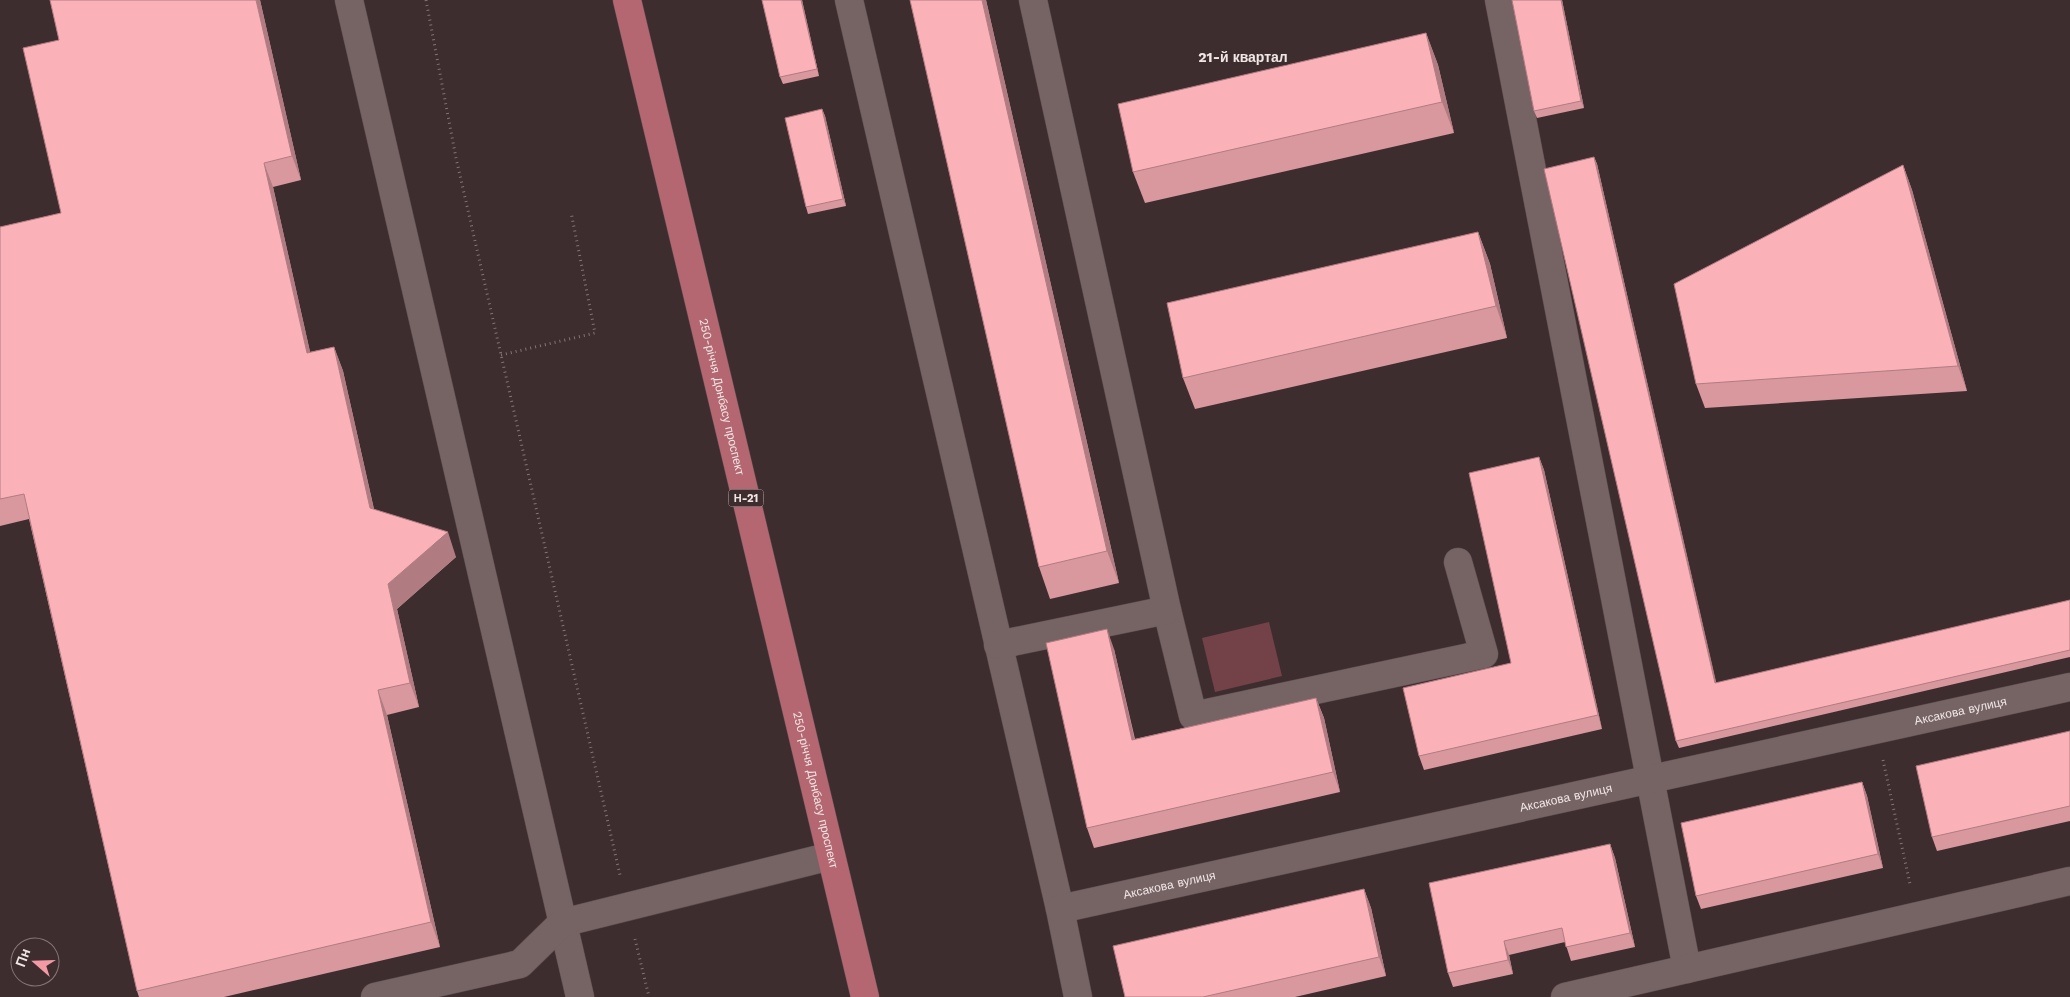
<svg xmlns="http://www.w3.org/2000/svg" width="2070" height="997" font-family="'Work Sans',sans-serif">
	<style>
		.green { fill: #734248 }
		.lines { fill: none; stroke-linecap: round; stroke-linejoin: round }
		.minor-casing { stroke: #594b4d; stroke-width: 29 }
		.major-casing { stroke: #594b4d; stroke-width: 29 }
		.path { stroke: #837475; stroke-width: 3; stroke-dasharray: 1 4; stroke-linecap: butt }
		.minor { stroke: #766364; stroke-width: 28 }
		.major { stroke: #b46771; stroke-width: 28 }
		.wall { fill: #d8989e }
		.shaded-wall { fill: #b07c81 }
		.building { fill: #fbb1b8; stroke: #b07c81 }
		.labels { text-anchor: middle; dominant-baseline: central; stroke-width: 5; stroke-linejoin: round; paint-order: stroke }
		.shield { fill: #3e2d2e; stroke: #bbaeaf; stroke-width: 1 }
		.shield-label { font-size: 11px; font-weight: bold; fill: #f1e6e6 }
		.street-label { font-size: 12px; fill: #f1e6e6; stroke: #3e2d2e }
		.neighbourhood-label { font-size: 14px; font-weight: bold; fill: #f1e6e6; stroke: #3e2d2e }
	</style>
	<rect width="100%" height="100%" fill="#3e2d2e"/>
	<path class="green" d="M1269 622 1282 676 1215 692 1202 638Z"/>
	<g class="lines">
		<defs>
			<g id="minor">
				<path d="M349 0 580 997"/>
				<path d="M849 0 1060 909 1078 997"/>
				<path d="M1499 0 1687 969"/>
				<path d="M1167 610 1193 716 1484 654 1458 562"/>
				<path d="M998 645 1167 610 1033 0"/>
				<path id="s1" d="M1060 909 2070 687"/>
				<path d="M375 997 520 964 562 923 831 856"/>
				<path d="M1565 997 2070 881"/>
			</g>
			<g id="major">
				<path id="s2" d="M627 0 865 997"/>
			</g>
		</defs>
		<use href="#minor" class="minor-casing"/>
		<use href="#major" class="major-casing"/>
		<g class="path">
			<path d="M426 0 456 158 620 875"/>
			<path d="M501 355 595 333 571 212"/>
			<path d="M1883 760 1910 884"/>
			<path d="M635 939 649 997"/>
		</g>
		<use href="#minor" class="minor"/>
		<use href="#major" class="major"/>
	</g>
	<g class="wall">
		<path d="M50 0H260L301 180 273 187 310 352 334 347 343 371 374 509 456 557 397 609 419 707 387 715 440 947 224 997H139L137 991 29 519 0 526V227L61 213 59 40Z"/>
		<path d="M762 0H802L819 76 783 84 780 77Z"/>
		<path d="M910 0H986L1119 583 1050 599 1039 567Z"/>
		<path d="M1512 0H1562L1584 108 1537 118 1534 111Z"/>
		<path d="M1426 33 1438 65 1454 133 1145 203 1133 172Z"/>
		<path d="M822 109 825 116 846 206 808 214 806 207Z"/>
		<path d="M1594 157 1597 164 1716 683 2070 600V657L1679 748 1676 741Z"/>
		<path d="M1903 165 1912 190 1967 391 1705 408 1696 384Z"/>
		<path d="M1478 232 1490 264 1507 338 1195 409 1183 378Z"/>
		<path d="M1539 457 1544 470 1602 729 1424 770 1419 756 1511 663Z"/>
		<path d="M1114 649 1135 739 1316 698 1324 718 1340 792 1094 848 1087 828Z"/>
		<path d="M2070 731V821L1937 851 1932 837Z"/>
		<path d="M1862 782 1867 796 1883 868 1701 909 1696 896Z"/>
		<path d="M1610 844 1615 858 1635 947 1571 961 1565 942 1509 955 1513 974 1453 987 1448 973Z"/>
		<path d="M1364 889 1371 908 1386 976 1295 997H1125Z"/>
	</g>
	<g class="shaded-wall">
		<path d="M256 0H260L301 180 292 156Z"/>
		<path d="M801 0H802L819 76 817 69Z"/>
		<path d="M982 0H986L1119 583 1107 551Z"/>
		<path d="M1561 0H1562L1584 108 1581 101Z"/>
		<path d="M1426 33 1438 65 1454 133 1442 102Z"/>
		<path d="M822 109 825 116 846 206 843 199Z"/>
		<path d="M1594 157 1597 164 1718 690 1715 683Z"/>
		<path d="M264 163 273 187 316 378 307 353Z"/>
		<path d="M1903 165 1912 190 1967 391 1958 366Z"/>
		<path d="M1478 232 1490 264 1507 338 1496 306Z"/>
		<path d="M334 347 343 371 379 532 370 508Z"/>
		<path d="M1539 457 1544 470 1602 729 1598 715Z"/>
		<path d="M448 532 456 557 397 609 419 707 410 683 388 584Z"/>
		<path d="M1107 629 1114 649 1139 759 1132 740Z"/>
		<path d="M378 690 387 715 440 947 431 922Z"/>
		<path d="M1316 698 1324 718 1340 792 1333 772Z"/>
		<path d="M1862 782 1867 796 1883 868 1878 854Z"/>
		<path d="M1610 844 1615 858 1635 947 1630 933Z"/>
		<path d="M1364 889 1371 908 1386 976 1379 957Z"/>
		<path d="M1504 941 1509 955 1513 974 1508 960Z"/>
	</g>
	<g class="building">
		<path d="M50 0H256L292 156 264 163 307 353 334 347 370 508 448 532 388 584 410 683 378 690 431 922 137 991 24 494 0 499V227L61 213 23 48 59 40Z"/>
		<path d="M762 0H801L817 69 780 77Z"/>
		<path d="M910 0H982L1107 551 1039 567Z"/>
		<path d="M1512 0H1561L1581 101 1534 111Z"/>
		<path d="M1426 33 1442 102 1133 172 1118 104Z"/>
		<path d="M822 109 843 199 806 207 785 118Z"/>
		<path d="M1594 157 1715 683 2070 600V650L1676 741 1544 169Z"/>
		<path d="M1903 165 1958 366 1696 384 1674 284Z"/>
		<path d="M1478 232 1496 306 1183 378 1167 303Z"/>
		<path d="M1539 457 1598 715 1419 756 1403 688 1511 663 1469 473Z"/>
		<path d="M1107 629 1132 740 1316 698 1333 772 1087 828 1046 643Z"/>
		<path d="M2070 731V806L1932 837 1916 766Z"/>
		<path d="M1862 782 1878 854 1696 896 1681 823Z"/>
		<path d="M1610 844 1630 933 1566 947 1562 928 1504 941 1508 960 1448 973 1429 883Z"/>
		<path d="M1364 889 1379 957 1203 997H1125L1113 946Z"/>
	</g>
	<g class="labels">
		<rect class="shield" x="728.5" y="489.5" width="35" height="17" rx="4"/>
		<g class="shield-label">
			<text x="746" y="498">Н-21</text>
		</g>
		<g class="street-label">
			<text stroke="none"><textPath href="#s2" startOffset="408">250-річчя Донбасу проспект</textPath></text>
			<text stroke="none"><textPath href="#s1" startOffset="922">Аксакова вулиця</textPath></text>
			<text stroke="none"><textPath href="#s2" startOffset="812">250-річчя Донбасу проспект</textPath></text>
			<text stroke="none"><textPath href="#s1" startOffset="518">Аксакова вулиця</textPath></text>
			<text stroke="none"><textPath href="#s1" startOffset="112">Аксакова вулиця</textPath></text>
		</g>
		<g class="neighbourhood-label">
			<text x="1243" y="57">21-й квартал</text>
		</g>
	</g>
	<g transform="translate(35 962) rotate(290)"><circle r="24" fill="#3e2d2e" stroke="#867778"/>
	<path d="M0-4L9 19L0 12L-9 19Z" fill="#f49aa4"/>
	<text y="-8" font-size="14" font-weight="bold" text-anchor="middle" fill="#f1e6e6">Пн</text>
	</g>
</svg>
